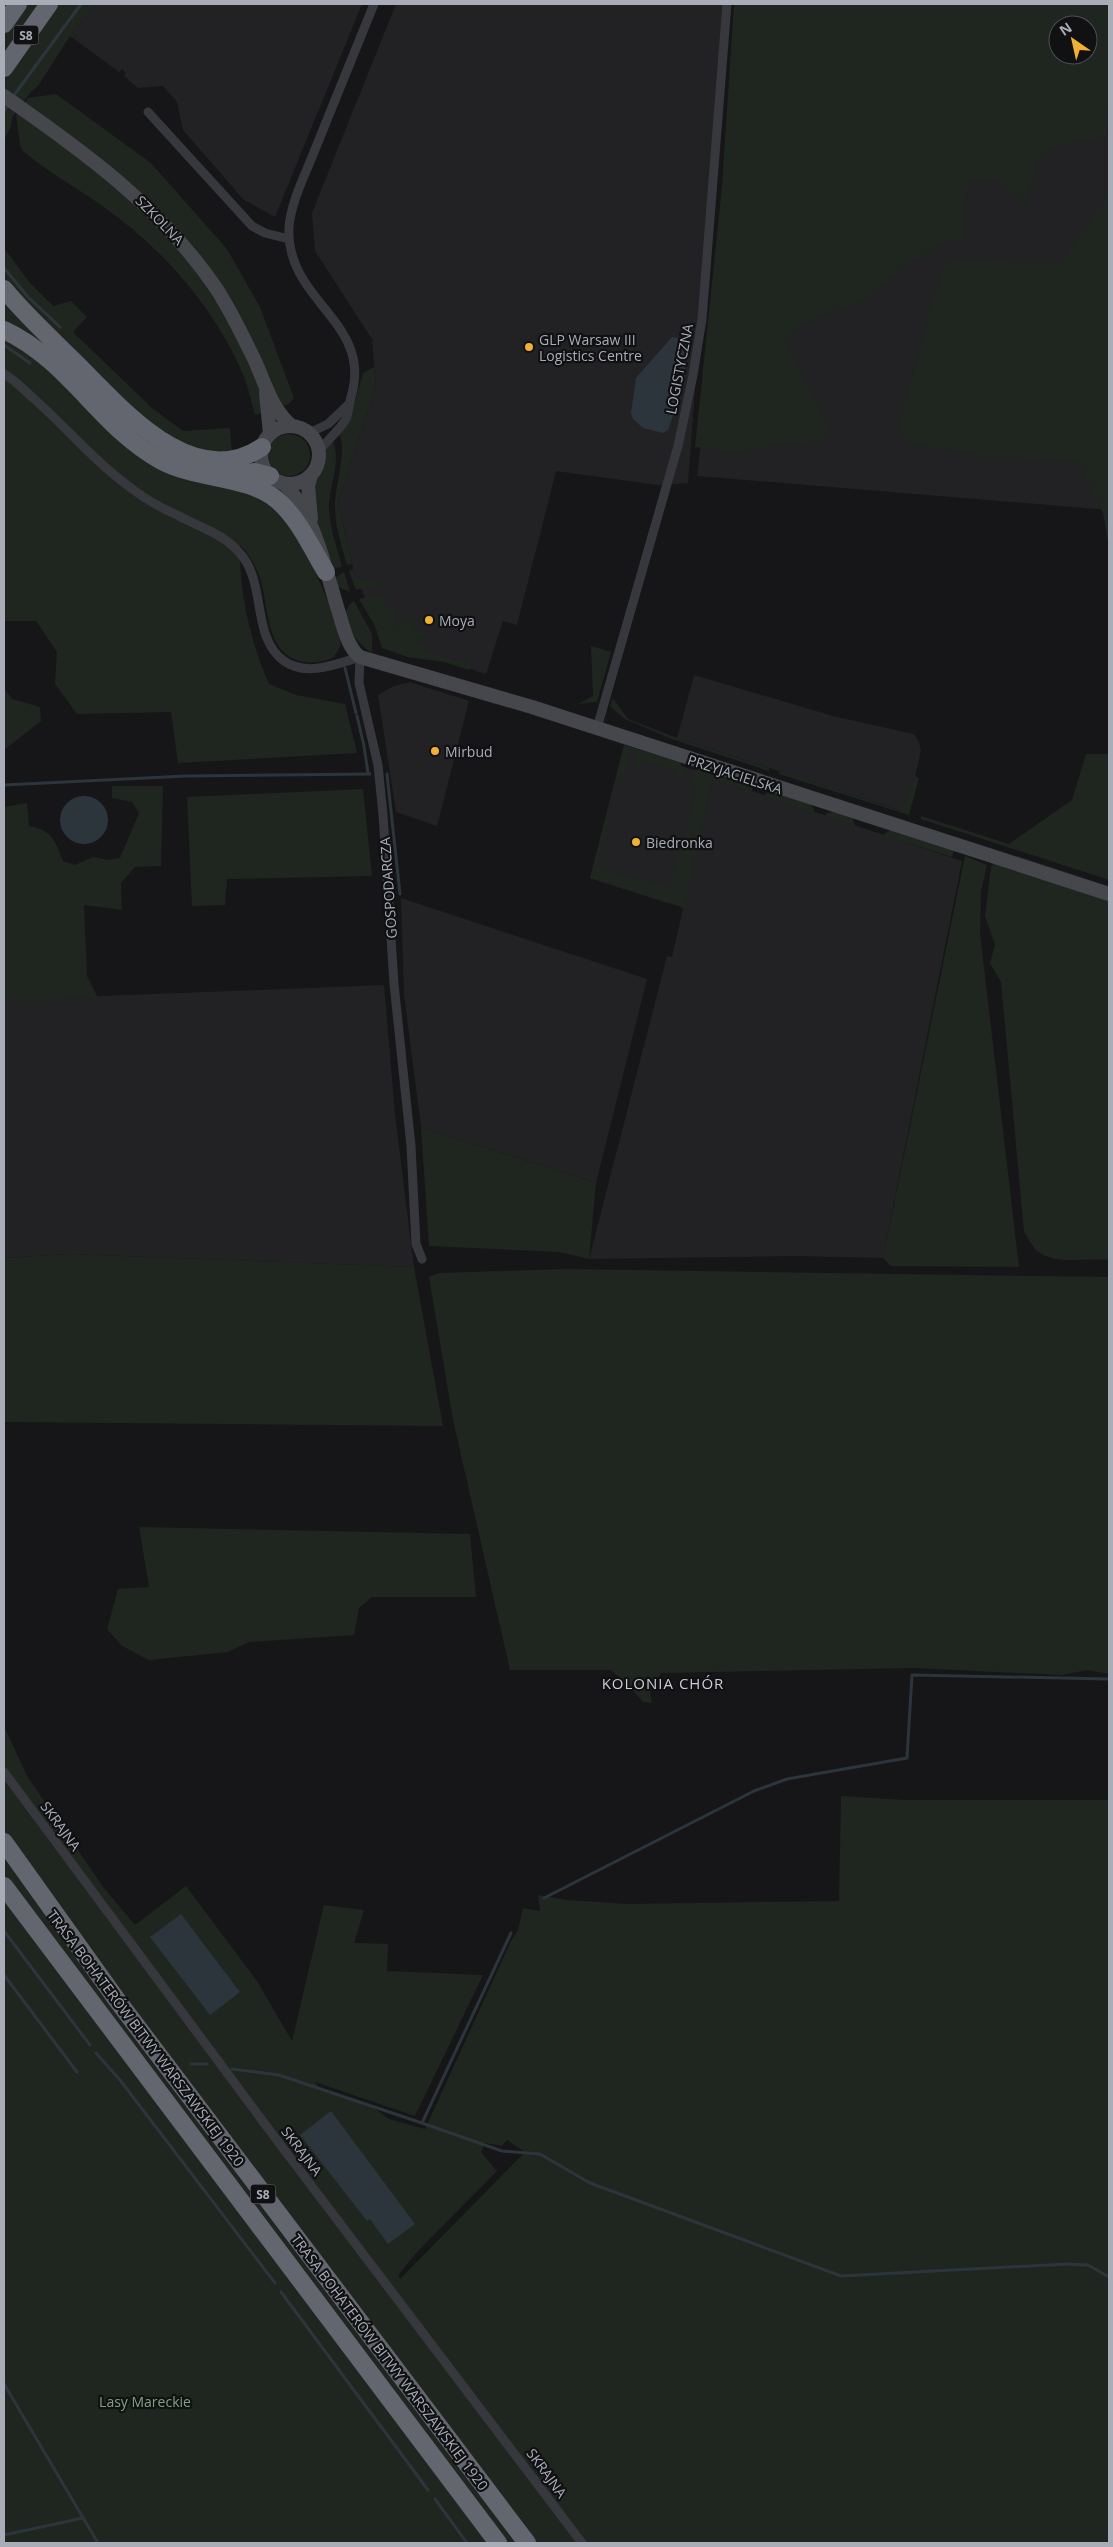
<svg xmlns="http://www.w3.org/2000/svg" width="1113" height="2547" font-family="'Open Sans',sans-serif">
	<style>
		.built { fill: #222225; fill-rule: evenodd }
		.green { fill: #1e261f; fill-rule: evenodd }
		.water { fill: #2c353c }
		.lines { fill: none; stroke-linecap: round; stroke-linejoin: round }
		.stream { stroke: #2c353c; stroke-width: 3 }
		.street { stroke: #37383d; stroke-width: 9 }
		.secondary { stroke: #45474d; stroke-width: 14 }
		.highway { stroke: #63666e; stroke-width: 18 }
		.poi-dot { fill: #f2b134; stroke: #111113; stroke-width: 2 }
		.labels { text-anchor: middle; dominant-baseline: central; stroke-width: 4.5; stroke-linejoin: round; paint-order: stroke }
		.shield { fill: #111113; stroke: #7b7e86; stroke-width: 1 }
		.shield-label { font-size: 12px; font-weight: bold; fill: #a8adb8 }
		.street-label { font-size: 14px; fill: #a8adb8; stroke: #111113 }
		.poi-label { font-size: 14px; fill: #a8adb8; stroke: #111113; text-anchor: start }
		.park-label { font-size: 14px; fill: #7fa381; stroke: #111113 }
		.neighbourhood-label { font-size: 15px; letter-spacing: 1px; fill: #c9ccd4; stroke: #111113 }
	</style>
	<rect width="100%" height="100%" fill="#161618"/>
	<g class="built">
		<path d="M96 4H362L275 217 244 200 183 130 177 102 163 86 138 88 124 76 126 73 122 69 119 72 70 36Z"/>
		<path d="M396 4H724L688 483 657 485 556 471 517 625 503 621 486 674 430 656 398 643 366 601 357 577 355 576 338 502 376 387 372 339 315 251 312 213Z"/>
		<path d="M752 4H1109V510L697 476ZM1058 25H1088V55H1058Z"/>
		<path d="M694 675 833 716 914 734 919 742 921 751 915 776 902 811 677 738Z"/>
		<path d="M410 682 469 701 437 826 396 812 378 695 394 686Z"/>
		<path d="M624 748 700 772 667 903 590 878Z"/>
		<path d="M713 778 962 861 883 1258 797 1256 589 1259 667 956 672 957Z"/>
		<path d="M401 898 647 979 596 1183 421 1127 404 994Z"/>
		<path d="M384 985 395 1114 414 1267 68 1254 4 1258V1000Z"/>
	</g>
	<g class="green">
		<path d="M4 4H96L70 36 38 86 31 92 13 116 10 129 4 140Z"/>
		<path d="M734 4H1109V87L1106 137 1056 146 1039 158 1026 204 996 179 968 180 964 238 944 243 909 264 864 300 803 324 785 341 828 425 824 441 765 447 736 453 695 447 722 186ZM1058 25H1088V55H1058Z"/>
		<path d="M56 94 151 163 227 249 260 307 294 398 289 404 255 415C251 401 248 385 242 372 212 304 161 247 101 205 76 187 47 172 23 151L20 145 16 115 28 98Z"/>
		<path d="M1109 193V547L1103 513 1078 462 984 456 908 444 898 427 943 263 975 259 1059 265Z"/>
		<path d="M4 248 30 283 53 306 71 301 87 317 73 332 152 408 183 431 230 428 234 477 270 483 290 494 272 501 305 548 329 604 341 645 334 657C324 662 311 664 300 661 265 652 269 606 260 578 256 566 249 554 240 545 239 592 250 640 269 684L296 695 345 704 357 753 178 763 171 712 77 714 55 684 57 652 36 621H4Z"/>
		<path d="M374 367 376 387 338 502 352 564 347 565C342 546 335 528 335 508 334 490 349 445 338 433L353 408 363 373Z"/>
		<circle cx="289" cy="455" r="21"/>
		<path d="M332 440C343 461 328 486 329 509 330 529 337 548 342 567L334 568 330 566 316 521 314 481 321 468 325 449Z"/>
		<path d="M353 569 355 576 391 587 371 586 356 590 349 571Z"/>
		<path d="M344 572 350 592 338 587 336 577Z"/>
		<path d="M374 595 388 596 385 606 398 610 394 624 401 626 404 617 414 622 412 628 429 633 427 638 419 636 418 643 425 646 423 652 461 661H467L471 665 469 670 444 662 407 657 382 648 375 626 359 599Z"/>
		<path d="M354 601 372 634V653C357 644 333 615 354 601Z"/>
		<path d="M591 646 611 652 597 702 578 704 543 694 578 704 593 696Z"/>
		<path d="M4 688 12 699 40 707 41 721 4 750Z"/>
		<path d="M613 698 628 719 677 738 769 768V771L672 739 625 719 610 706Z"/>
		<path d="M624 745 680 762 683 770 681 776 675 777 677 770 644 762 642 769 633 767 636 755 631 754 625 774 616 782 609 809 611 810 597 865 602 867V869L670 887 695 792 688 789 694 771 698 769 747 784 752 788V795L751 791 713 779 684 908 590 878Z"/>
		<path d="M1086 754H1109V880L921 819V816L1009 844 1072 800Z"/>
		<path d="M780 771 901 811 915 776 919 778 909 815 779 774Z"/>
		<path d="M112 786H163L161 866 135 867 121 883 122 910 84 905 87 976 98 998 4 1001V807L27 803 29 826C52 830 55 840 63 861L75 865 93 857 109 860 120 858 139 813 132 802 112 798Z"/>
		<path d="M363 789 372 876 227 879 225 905 192 906 187 797Z"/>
		<path d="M771 791 810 804 814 809V816L811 815 810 811 765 796 763 798 766 793Z"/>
		<path d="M833 812 852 817 855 826 829 817 823 819 827 813Z"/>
		<path d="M922 826 1108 885 924 829Z"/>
		<path d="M890 830 954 850 952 857 883 835Z"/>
		<path d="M965 856 987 865 981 891 980 933 1019 1267 891 1266 883 1258Z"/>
		<path d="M994 863 1109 900V1260C1088 1258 1054 1265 1037 1251 1032 1247 1028 1237 1024 1232L1001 982 990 963 995 945 985 916 991 867Z"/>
		<path d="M421 1127 596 1183 589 1259 559 1252 429 1246Z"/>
		<path d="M68 1254 414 1267 443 1426 4 1422V1258Z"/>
		<path d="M567 1269 1109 1277V1674L1087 1670 1062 1675 913 1668 661 1673 650 1691 652 1703 643 1702 627 1684 611 1670H510L453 1420 429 1277 439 1273Z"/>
		<path d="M139 1527 470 1534 476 1597H372L359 1608 354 1635 249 1642 228 1652 149 1660 122 1646 107 1629 118 1589 149 1587Z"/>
		<path d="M4 1726 27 1776 104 1888 135 1925 186 1886 257 1981 292 2041 324 1905 364 1910 354 1943 388 1944 387 1971 483 1975 415 2116 315 2082 319 2087 371 2106 389 2119 425 2129 511 1941 518 1930 523 1908 540 1911 538 1895 567 1900 627 1904 839 1901 841 1796 905 1800H1109V2543H4ZM507 2140 525 2152 400 2279 399 2274 417 2252 497 2171 481 2152 485 2143 502 2146Z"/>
	</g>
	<g class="water">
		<path d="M672 337 685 339 687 342 684 383 668 430 663 433 643 428 633 419 631 413 636 378Z"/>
		<circle cx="84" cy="820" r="24"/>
		<path d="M181 1914 240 1992 210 2015 150 1937Z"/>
		<path d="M331 2111 415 2224 388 2244 370 2219 367 2221 300 2135Z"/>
	</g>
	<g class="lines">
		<g class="stream">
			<path d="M12 98 81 4"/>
			<path d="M4 111 9 104"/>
			<path d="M4 268 28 297 60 327"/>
			<path d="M4 345 30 363"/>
			<path d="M345 668 356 713"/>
			<path d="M357 716 364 746 368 773"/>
			<path d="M387 774 400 894"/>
			<path d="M4 785 186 776 370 774"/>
			<path d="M544 1898 754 1791 787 1779 907 1758 912 1675 1109 1679"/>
			<path d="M4 1931 90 2045"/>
			<path d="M4 1975 77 2072"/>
			<path d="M96 2053 120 2080 275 2283"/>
			<path d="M191 2064H207"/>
			<path d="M232 2069 279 2075 422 2123 511 1933"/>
			<path d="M422 2123 502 2151 540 2154 590 2183 841 2276 1067 2264 1088 2265 1109 2277"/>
			<path d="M281 2292 428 2490"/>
			<path d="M4 2384 98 2543"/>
			<path d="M435 2499 467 2543"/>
			<path d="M4 2535 83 2518"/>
		</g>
		<g class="street">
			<path d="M148 112 252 226 265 233 289 239"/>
			<path d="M4 374C15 380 24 390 33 398 66 427 95 462 131 488 145 499 161 508 177 515 201 528 226 534 243 557 266 588 252 638 284 661 306 677 337 664 360 657L359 683 378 765 383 815 394 984 411 1146 416 1244 422 1259"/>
			<path d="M309 433 328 424 350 403"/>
			<path d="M319 451C327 440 339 431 346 419 349 412 349 404 351 397 374 321 285 302 289 227 291 202 305 175 314 152 334 102 354 53 374 4"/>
			<path d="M597 728 678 446 693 375 702 319 727 4"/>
			<path d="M4 1772 273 2135 582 2543"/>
		</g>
		<g class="secondary">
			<path d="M4 96C83 151 161 207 216 288 231 311 243 336 255 361 265 383 272 410 292 426"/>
			<path d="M266 393 270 434"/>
			<circle cx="290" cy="455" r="29"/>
			<path d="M284 484C315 513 326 573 339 613 343 627 348 648 360 657L532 707 1109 894"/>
			<path d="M311 519 308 486 311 475"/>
		</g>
		<g class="highway">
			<path d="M4 24 18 4"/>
			<path d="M4 68 49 4"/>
			<path d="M4 289C27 317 55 342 81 368 124 411 194 493 262 447"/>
			<path d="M4 330C70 361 100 427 160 460 196 480 247 475 277 500 299 519 311 547 326 572"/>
			<path d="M224 475 255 472 270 476"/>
			<path d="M4 1842 117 2000 527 2543"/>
			<path d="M4 1886 498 2543"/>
		</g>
	</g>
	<g class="poi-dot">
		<circle cx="529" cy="347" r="5"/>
		<circle cx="429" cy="620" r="5"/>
		<circle cx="435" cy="751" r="5"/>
		<circle cx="636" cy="842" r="5"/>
	</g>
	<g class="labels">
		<g class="shield">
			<rect x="13.5" y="25.5" width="25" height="19" rx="4"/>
			<rect x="250.5" y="2184.5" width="25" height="19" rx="4"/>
		</g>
		<g class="shield-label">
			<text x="26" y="35">S8</text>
			<text x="263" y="2194">S8</text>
		</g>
		<g class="street-label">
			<text transform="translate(160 220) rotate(46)">SZKOLNA</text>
			<text transform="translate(679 369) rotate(-79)">LOGISTYCZNA</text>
			<text transform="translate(735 774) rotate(18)">PRZYJACIELSKA</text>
			<text transform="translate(388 888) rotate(-94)">GOSPODARCZA</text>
			<text transform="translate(61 1826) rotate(54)">SKRAJNA</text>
			<text transform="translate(146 2038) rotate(53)">TRASA BOHATERÓW BITWY WARSZAWSKIEJ 1920</text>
			<text transform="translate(302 2151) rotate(53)">SKRAJNA</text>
			<text transform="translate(390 2362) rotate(53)">TRASA BOHATERÓW BITWY WARSZAWSKIEJ 1920</text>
			<text transform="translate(547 2473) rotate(54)">SKRAJNA</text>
		</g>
		<g class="poi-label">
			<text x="539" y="339">GLP Warsaw III<tspan x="539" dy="16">Logistics Centre</tspan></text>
			<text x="439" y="620">Moya</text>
			<text x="445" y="751">Mirbud</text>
			<text x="646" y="842">Biedronka</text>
		</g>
		<g class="park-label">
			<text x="145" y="2401">Lasy Mareckie</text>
		</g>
		<g class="neighbourhood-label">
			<text x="663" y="1683">KOLONIA CHÓR</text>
		</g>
	</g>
	<rect width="1113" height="2547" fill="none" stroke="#a8adb8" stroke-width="10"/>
	<g transform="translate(1073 40) rotate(326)"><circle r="24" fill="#111113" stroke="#4d4f55"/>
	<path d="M0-4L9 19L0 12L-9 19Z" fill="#f2b134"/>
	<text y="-8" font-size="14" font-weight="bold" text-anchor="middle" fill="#a8adb8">N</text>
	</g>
</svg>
